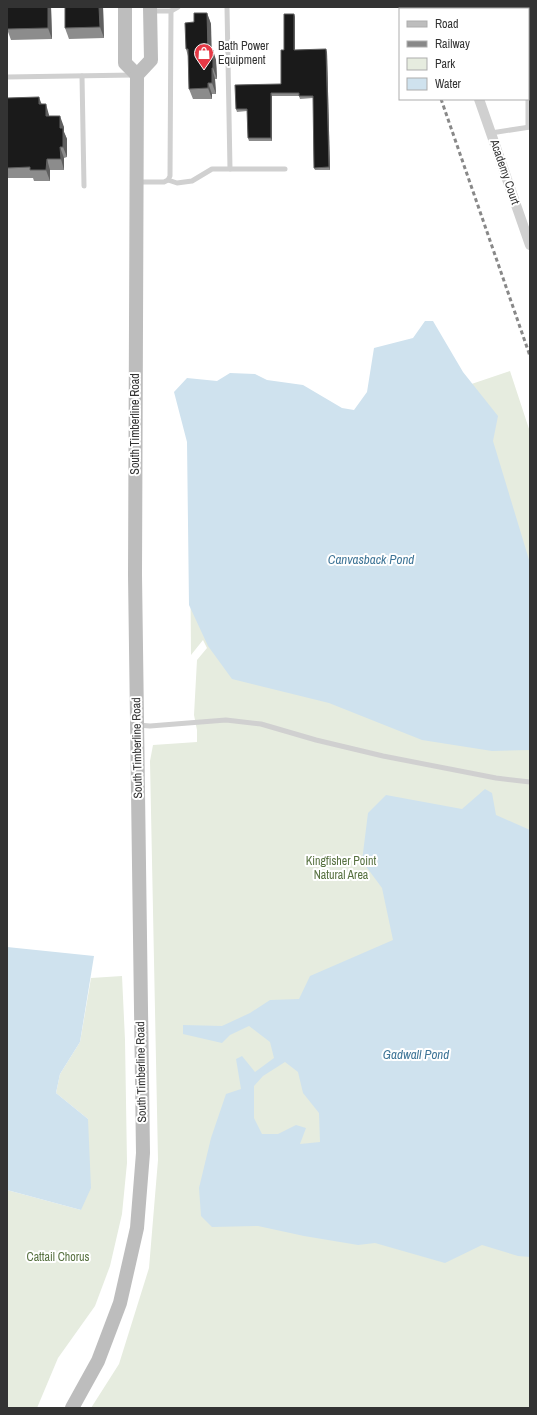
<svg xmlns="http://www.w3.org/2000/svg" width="537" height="1415" font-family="'Archivo Narrow',sans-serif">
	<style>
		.green { fill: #e6ecdf }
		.water { fill: #cfe2ee; fill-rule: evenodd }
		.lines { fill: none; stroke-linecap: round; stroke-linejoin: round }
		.lane { stroke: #d0d0d0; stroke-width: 5 }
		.street { stroke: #d0d0d0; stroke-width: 10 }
		.secondary { stroke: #bdbdbd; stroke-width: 14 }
		.rail { stroke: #888; stroke-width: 3; stroke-dasharray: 4 3; stroke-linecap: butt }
		.wall { fill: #8c8c8c }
		.shaded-wall { fill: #5f5f5f }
		.building { fill: #1a1a1a; stroke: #5f5f5f }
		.labels { text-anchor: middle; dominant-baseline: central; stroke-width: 4; stroke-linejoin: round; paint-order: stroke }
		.poi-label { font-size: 12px; fill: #333; stroke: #fff; text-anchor: start }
		.street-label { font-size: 12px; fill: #333; stroke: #fff }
		.park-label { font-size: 12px; fill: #56703f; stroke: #fff }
		.water-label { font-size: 13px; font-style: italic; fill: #3f7597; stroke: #fff }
	</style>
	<rect width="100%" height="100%" fill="#fff"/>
	<g class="green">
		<path d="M510 371 530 432V1408H91L119 1364 149 1268 158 1160 150 761 153 745 197 742V730L194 715 197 660 207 648 203 640 191 655 189 405 350 425Z"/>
		<path d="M122 976 125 1040 127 1163 122 1214 110 1266 95 1306 58 1358 37 1408H7V1190L81 1210 88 1119 56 1093 60 1074 80 1042 91 978Z"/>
	</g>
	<g class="water">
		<path d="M425 321H433L463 372 498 416 493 441 530 563V750L492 751 422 740 329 703 232 679 208 646 189 605 187 442 174 392 187 378 217 381 230 373 255 374 267 380 303 385 342 408 354 410 367 392 374 348 413 338Z"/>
		<path d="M485 789 492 793 496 815 530 830V1257L518 1256 482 1245 445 1263 375 1243 358 1245 304 1236 258 1226 212 1227 201 1216 199 1188 211 1138 226 1094 241 1089 236 1059 242 1056 255 1072 274 1058 270 1042 249 1026 230 1035 222 1043 183 1034V1025L222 1026 250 1013 270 1000 299 999 310 976 393 940 382 888 362 861 368 813 386 795 462 809ZM285 1062 298 1072 303 1093 319 1113 320 1142 300 1144 306 1128 296 1125 278 1134H262L254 1118V1086L263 1076Z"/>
		<path d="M7 947 94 956 80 1042 60 1074 56 1093 88 1119 91 1188 81 1210 7 1190Z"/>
	</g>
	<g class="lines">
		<g class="lane">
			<path d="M227 7 230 169"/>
			<path d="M528 7V9"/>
			<path d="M151 11H171"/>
			<path d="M82 76 84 186"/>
			<path d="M7 77 134 75"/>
			<path d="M528 99V127"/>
			<path d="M491 133 530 127"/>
			<path d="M168 180 177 183 192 181 212 169H285"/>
			<path d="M137 182H164L168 180 170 176 171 11 178 7"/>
			<path d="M138 725 150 726 226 720 261 724 316 740 383 756 496 778 530 782"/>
		</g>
		<g class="street">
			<path d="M460 9V7"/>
			<path d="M479 99 530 245"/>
		</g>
		<g class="secondary">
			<path d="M125 7V63L137 75"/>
			<path d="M72 1408 98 1361 120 1303 137 1228 143 1153 135 575 137 75 151 60 150 7"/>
		</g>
		<g class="rail">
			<path d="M409 7V9"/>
			<path d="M441 99 530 356"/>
		</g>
	</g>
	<g class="wall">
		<path d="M51 7 52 39 11 40 7 29Z"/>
		<path d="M65 7H103L104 38 69 39 65 28Z"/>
		<path d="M207 13 211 24V50L216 60 217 79H215L216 94H212V99H193L189 89 188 56 186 49 194 22Z"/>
		<path d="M294 14 295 17V50L327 52 330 170H315L314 168 313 98 300 99 299 96H272V141H249L248 138 247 111 237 112 236 109 281 84 284 50Z"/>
		<path d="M7 98 42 104 49 115V116L64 127V132L67 139V157L64 158V170H50V181H34L33 178H7Z"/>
	</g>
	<g class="shaded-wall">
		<path d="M48 7H51L52 39 48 28Z"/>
		<path d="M99 7H103L104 38 100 27Z"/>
		<path d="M207 13 211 24 212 60 208 50Z"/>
		<path d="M294 14 295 17V52L294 50Z"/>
		<path d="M326 49 327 52 330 170 329 167Z"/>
		<path d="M213 50 216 60 217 79 213 68Z"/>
		<path d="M212 68 215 79 216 94 212 83Z"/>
		<path d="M208 83 212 94V99L208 88Z"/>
		<path d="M271 93 272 96V141L271 138Z"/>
		<path d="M39 97 43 108 39 104Z"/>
		<path d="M46 104 49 115 50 127 46 116Z"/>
		<path d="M60 116 64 127V132L67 139V157L63 147 60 128Z"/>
		<path d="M60 147 64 158V170L61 159Z"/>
		<path d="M47 159 50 170V181L46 170Z"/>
	</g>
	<g class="building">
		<path d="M7 7H48V28L7 29Z"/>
		<path d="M65 7H99L100 27 65 28Z"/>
		<path d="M194 13H207L208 50H213V68H212V83H208V88L189 89 188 49H186L185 23 194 22Z"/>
		<path d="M284 14H294V50L326 49 329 167 314 168 313 96H299V93H271V138H248L247 109H236L235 85 281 84V50H284Z"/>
		<path d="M39 97V104H46V116H60V128H63V147H60L61 159H47L46 170H30V167L7 168V98Z"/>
	</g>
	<defs>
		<symbol id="shop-pin" viewBox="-11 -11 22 30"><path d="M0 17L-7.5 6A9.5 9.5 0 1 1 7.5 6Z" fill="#e63946" stroke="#fff"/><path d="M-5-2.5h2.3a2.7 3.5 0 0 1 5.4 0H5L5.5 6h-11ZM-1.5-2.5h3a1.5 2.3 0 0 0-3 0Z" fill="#fff"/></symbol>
	</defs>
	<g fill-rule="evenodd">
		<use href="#shop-pin" x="193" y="42" width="22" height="30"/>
	</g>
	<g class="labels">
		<g class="poi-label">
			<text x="218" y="46">Bath Power<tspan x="218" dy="14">Equipment</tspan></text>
		</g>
		<g class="street-label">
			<text transform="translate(505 172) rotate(71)">Academy Court</text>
			<text transform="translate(135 424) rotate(-90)">South Timberline Road</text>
			<text transform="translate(137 748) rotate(-91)">South Timberline Road</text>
			<text transform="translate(141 1072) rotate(-91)">South Timberline Road</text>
		</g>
		<g class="park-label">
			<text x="341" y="861">Kingfisher Point<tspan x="341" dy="14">Natural Area</tspan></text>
			<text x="58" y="1257">Cattail Chorus</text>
		</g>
		<g class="water-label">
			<text x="371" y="559">Canvasback Pond</text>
			<text x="416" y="1054">Gadwall Pond</text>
		</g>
	</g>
	<rect width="537" height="1415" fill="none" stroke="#333333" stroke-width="16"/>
	<rect x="399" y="8" width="130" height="92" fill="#ffffff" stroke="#adadad"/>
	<rect x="407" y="21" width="20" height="6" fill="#bdbdbd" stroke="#adadad"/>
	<text x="435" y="28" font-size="12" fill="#333333">Road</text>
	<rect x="407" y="41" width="20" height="6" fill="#888888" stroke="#adadad"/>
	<text x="435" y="48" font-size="12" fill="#333333">Railway</text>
	<rect x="407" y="58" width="20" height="12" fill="#e6ecdf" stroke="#adadad"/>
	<text x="435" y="68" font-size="12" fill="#333333">Park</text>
	<rect x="407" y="78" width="20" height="12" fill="#cfe2ee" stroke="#adadad"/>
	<text x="435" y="88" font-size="12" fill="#333333">Water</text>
</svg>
